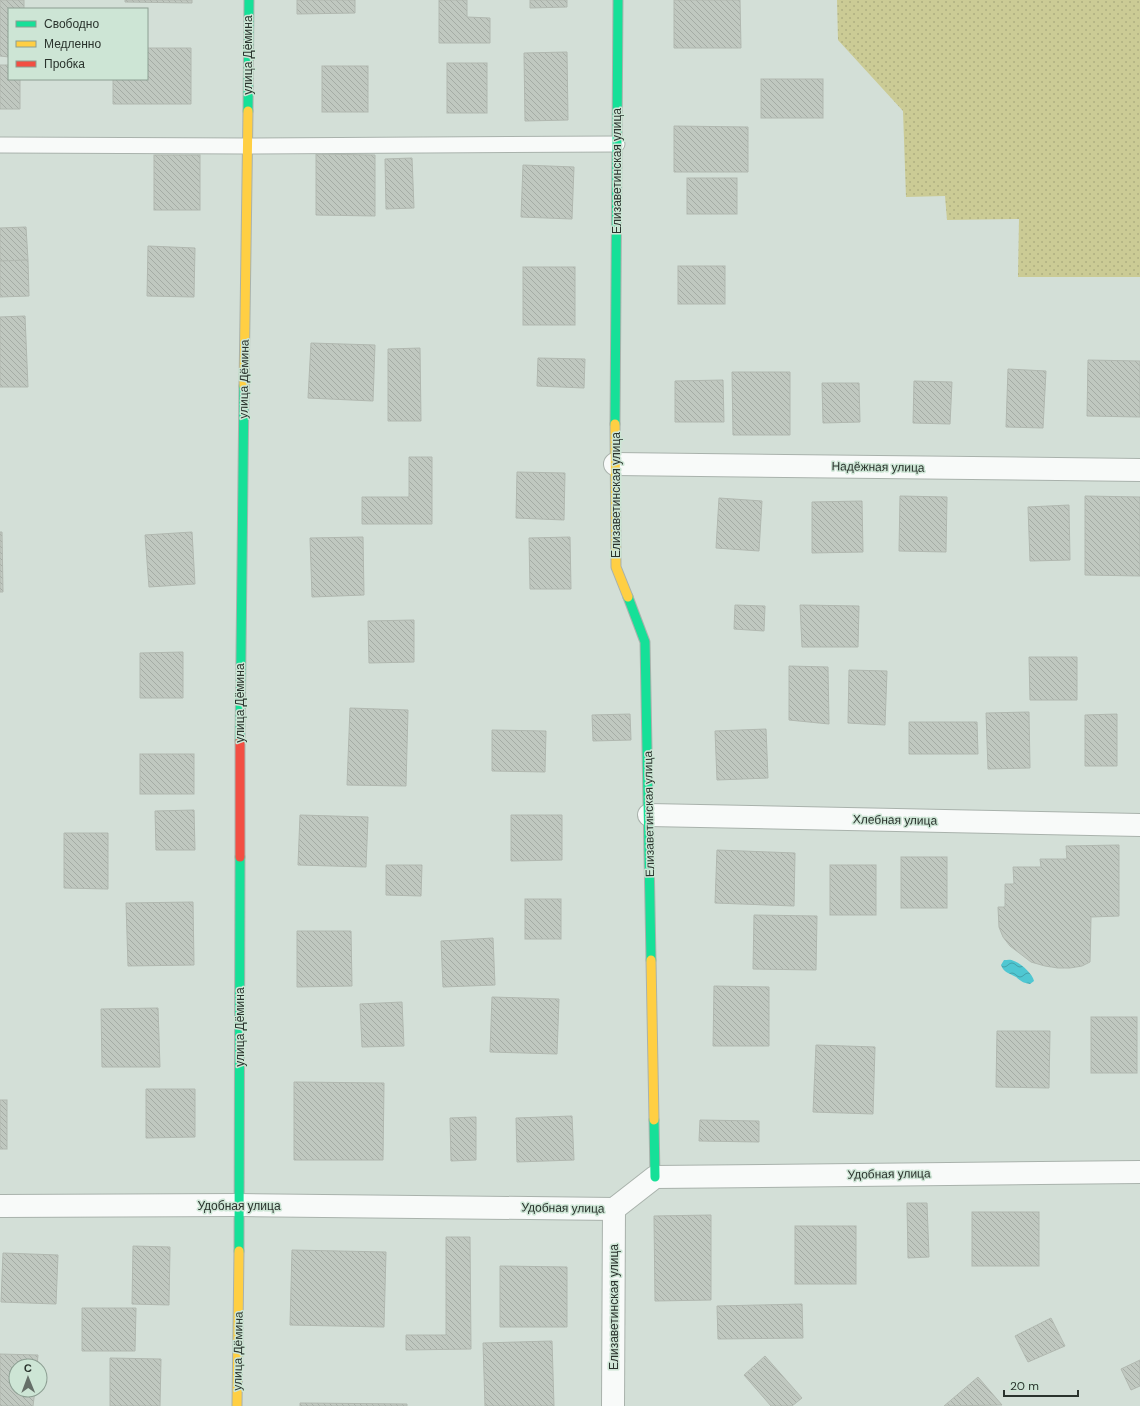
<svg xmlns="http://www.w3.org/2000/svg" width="1140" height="1406" font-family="'DM Sans',sans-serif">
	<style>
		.grass { fill: url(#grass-dots) }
		.water { fill: url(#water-waves) }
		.building { fill: url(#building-back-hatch); stroke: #b1b8b0 }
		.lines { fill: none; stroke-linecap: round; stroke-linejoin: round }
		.lane-casing { stroke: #a9b2ac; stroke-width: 17 }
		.street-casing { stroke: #a9b2ac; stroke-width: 24 }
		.fast-casing { stroke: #a9b2ac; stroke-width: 11 }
		.slow-casing { stroke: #a9b2ac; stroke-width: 11 }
		.jam-casing { stroke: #a9b2ac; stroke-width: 11 }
		.lane { stroke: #f8faf9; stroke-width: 15 }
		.street { stroke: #f8faf9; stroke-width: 22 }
		.fast { stroke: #16e098; stroke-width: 9 }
		.slow { stroke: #ffcf43; stroke-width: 9 }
		.jam { stroke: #f24e42; stroke-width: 9 }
		.labels { text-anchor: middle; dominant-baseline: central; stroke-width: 3; stroke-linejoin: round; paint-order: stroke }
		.street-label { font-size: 12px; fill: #2a332d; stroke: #cde5d5 }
	</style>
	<defs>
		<pattern id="grass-dots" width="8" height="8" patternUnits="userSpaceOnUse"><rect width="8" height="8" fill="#cbcb95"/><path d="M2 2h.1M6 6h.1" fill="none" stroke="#aeaf81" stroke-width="1.8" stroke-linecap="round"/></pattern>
		<pattern id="water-waves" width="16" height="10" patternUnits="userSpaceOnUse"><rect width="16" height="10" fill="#4fc7d2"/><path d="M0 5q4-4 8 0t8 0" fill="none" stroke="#42a2ab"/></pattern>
		<pattern id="building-back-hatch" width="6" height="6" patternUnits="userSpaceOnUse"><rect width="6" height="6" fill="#c0c8c0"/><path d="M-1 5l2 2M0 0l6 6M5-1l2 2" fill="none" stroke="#a5aca5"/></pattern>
	</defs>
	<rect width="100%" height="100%" fill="#d3dfd7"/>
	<path class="grass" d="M837 0H1140V277H1018L1019 219 947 220 945 196 906 197 903 111 838 40Z"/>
	<path class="water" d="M1004 960C1007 960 1011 959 1014 961 1020 963 1033 974 1034 981L1030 984C1023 983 1021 981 1016 977 1009 973 1004 973 1001 965Z"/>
	<g class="building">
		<path d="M0 0H24V9H9V57L0 56Z"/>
		<path d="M125 0H192V3L125 2Z"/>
		<path d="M297 0H355V13L297 14Z"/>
		<path d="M439 0H467V17L490 18V43H439Z"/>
		<path d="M530 0H567V7L530 8Z"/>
		<path d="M674 0H740L741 48H674Z"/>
		<path d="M147 48H191V104H113V79H147Z"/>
		<path d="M567 52 568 120 525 121 524 53Z"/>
		<rect x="447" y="63" width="40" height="50"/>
		<path d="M0 65H9V79H20V109H0Z"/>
		<rect x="322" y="66" width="46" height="46"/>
		<rect x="761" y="79" width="62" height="39"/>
		<path d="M674 126 748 127V172H674Z"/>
		<path d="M316 154 375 155V216L316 215Z"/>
		<rect x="154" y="155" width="46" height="55"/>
		<path d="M412 158 414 208 386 209 385 159Z"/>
		<path d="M523 165 574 167 572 219 521 217Z"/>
		<rect x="687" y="178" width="50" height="36"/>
		<path d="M26 227 28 260 0 261V228Z"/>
		<path d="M148 246 195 248 194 297 147 296Z"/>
		<path d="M28 260 29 296 0 297V261Z"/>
		<rect x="678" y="266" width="47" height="38"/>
		<rect x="523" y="267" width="52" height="58"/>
		<path d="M25 316 28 387H0V317Z"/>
		<path d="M311 343 375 345 373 401 308 398Z"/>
		<path d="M420 348 421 421H388V349Z"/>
		<path d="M538 358 585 359 584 388 537 386Z"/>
		<path d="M1088 360 1140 361V417L1087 416Z"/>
		<path d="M1008 369 1046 371 1043 428 1006 427Z"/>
		<path d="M732 372H790V435H733Z"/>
		<path d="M723 380 724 422H675V381Z"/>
		<path d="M914 381 952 382 950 424 913 423Z"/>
		<path d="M822 383H859L860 422 823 423Z"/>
		<path d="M409 457H432V524H362V497H409Z"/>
		<path d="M517 472 565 473 564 520 516 518Z"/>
		<path d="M900 496 947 497 946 552 899 551Z"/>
		<path d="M1085 496 1140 497V576L1085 575Z"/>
		<path d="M719 498 762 501 759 551 716 548Z"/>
		<path d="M862 501 863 552 812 553V502Z"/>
		<path d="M1069 505 1070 560 1030 561 1028 507Z"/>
		<path d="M0 532H2L3 592H0Z"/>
		<path d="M192 532 195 584 149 587 145 535Z"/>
		<path d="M363 537 364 595 312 597 310 538Z"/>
		<path d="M570 537 571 589H530L529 538Z"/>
		<path d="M735 605 765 606 764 631 734 629Z"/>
		<path d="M800 605 859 606 858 647H802Z"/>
		<path d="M414 620V662L369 663 368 621Z"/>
		<path d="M183 652V698H140V653Z"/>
		<path d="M1029 657H1077V700H1030Z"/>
		<path d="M789 666 828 667 829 724 789 720Z"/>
		<path d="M849 670 887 671 885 725 848 723Z"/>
		<path d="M350 708 408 710 406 786 347 785Z"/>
		<path d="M1029 712 1030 768 988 769 986 713Z"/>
		<path d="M630 714 631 740 593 741 592 715Z"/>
		<path d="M1117 714V766H1085V715Z"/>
		<path d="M909 722H977L978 754H909Z"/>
		<path d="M766 729 768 778 717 780 715 731Z"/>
		<path d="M492 730 546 731 545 772 492 771Z"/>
		<rect x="140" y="754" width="54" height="40"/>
		<path d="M194 810 195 850H156L155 811Z"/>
		<path d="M300 815 368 817 366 867 298 865Z"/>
		<path d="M511 815H562V860L511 861Z"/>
		<path d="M64 833H108V889L64 888Z"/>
		<path d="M1119 845V916L1091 917 1090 962 1082 966 1070 968H1058L1045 966 1031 962 1010 946 1003 937 999 927 998 907H1005V884H1014L1013 867H1041L1040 859H1067L1066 846Z"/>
		<path d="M717 850 795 853 794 906 715 903Z"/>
		<rect x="901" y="857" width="46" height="51"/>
		<path d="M386 865H422L421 896 386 895Z"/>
		<rect x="830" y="865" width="46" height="50"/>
		<rect x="525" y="899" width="36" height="40"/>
		<path d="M193 902 194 965 128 966 126 903Z"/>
		<path d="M754 915 817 916 816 970 753 969Z"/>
		<path d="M297 931H351L352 986 297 987Z"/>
		<path d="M493 938 495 985 443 987 441 941Z"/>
		<path d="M714 986 769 987V1046H713Z"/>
		<path d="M492 997 559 999 557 1054 490 1052Z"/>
		<path d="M402 1002 404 1046 362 1047 360 1004Z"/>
		<path d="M158 1008 160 1067H102L101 1009Z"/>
		<rect x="1091" y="1017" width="46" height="56"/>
		<path d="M997 1031H1050L1049 1088 996 1087Z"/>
		<path d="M816 1045 875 1047 873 1114 813 1112Z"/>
		<path d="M294 1082 384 1083 383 1160H294Z"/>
		<path d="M146 1089H195V1137L146 1138Z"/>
		<rect x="0" y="1100" width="7" height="49"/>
		<path d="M572 1116 574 1160 517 1162 516 1118Z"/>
		<path d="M476 1117V1160L451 1161 450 1118Z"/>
		<path d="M700 1120 759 1121V1142L699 1141Z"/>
		<path d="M907 1203H927L929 1257 908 1258Z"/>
		<rect x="972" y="1212" width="67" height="54"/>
		<path d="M711 1215V1300L655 1301 654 1216Z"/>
		<rect x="795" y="1226" width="61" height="58"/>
		<path d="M446 1237H470L471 1349 406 1350V1335H446Z"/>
		<path d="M133 1246 170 1247 169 1305 132 1304Z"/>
		<path d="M292 1250 386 1252 384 1327 290 1325Z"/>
		<path d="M3 1253 58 1255 56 1304 1 1302Z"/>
		<path d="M500 1266 567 1267V1327H500Z"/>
		<path d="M802 1304 803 1338 718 1339 717 1306Z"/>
		<path d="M82 1308H136L135 1351H82Z"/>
		<path d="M1051 1318 1065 1346 1028 1362 1015 1336Z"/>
		<path d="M552 1341 554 1406H485L483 1343Z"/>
		<path d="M0 1354 38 1355 37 1366H16V1390H35L33 1406H0Z"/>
		<path d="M765 1356 802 1398 792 1406H771L744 1375Z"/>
		<path d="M110 1358 161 1359 160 1406H110Z"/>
		<path d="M1140 1360V1386L1131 1390 1121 1369Z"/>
		<path d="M978 1377 1002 1405 944 1406Z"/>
		<path d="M300 1403 407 1404V1406H300Z"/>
	</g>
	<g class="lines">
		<defs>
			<path id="lane" d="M0 145 247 146 617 144"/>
			<g id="street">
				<path d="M615 464 1140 470"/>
				<path d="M649 815 1140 825"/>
				<path d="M0 1206 240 1205 614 1209 655 1177 1140 1172"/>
				<path d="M613 1406 614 1209"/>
			</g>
			<g id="fast">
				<path d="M248 111 249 0"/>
				<path d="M615 424 618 0"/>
				<path d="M628 597 645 642 651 960"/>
				<path d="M240 741 244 386"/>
				<path d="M654 1120 655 1177"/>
				<path d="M239 1251 240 857"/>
			</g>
			<g id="slow">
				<path d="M244 386 248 111"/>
				<path d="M615 424 616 567 628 597"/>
				<path d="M651 960 654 1120"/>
				<path d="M237 1406 239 1251"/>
			</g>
			<path id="jam" d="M240 741V857"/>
		</defs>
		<use href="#lane" class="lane-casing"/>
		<use href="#street" class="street-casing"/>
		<use href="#fast" class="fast-casing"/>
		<use href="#slow" class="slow-casing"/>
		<use href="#jam" class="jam-casing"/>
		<use href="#lane" class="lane"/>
		<use href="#street" class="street"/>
		<use href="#fast" class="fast"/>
		<use href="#slow" class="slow"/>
		<use href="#jam" class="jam"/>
	</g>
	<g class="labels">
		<g class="street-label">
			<text transform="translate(248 55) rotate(-90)">улица Дёмина</text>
			<text transform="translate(617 171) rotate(-90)">Елизаветинская улица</text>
			<text transform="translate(244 379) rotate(-89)">улица Дёмина</text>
			<text transform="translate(878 467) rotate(1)">Надёжная улица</text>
			<text transform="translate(616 495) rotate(-90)">Елизаветинская улица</text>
			<text transform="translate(240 703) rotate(-90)">улица Дёмина</text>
			<text transform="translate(649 814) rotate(-91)">Елизаветинская улица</text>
			<text transform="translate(895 820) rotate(1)">Хлебная улица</text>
			<text transform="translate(240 1027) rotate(-90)">улица Дёмина</text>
			<text transform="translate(889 1174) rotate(-1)">Удобная улица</text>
			<text x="239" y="1206">Удобная улица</text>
			<text transform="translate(563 1208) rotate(1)">Удобная улица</text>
			<text transform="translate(614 1307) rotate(-90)">Елизаветинская улица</text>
			<text transform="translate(238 1351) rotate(-89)">улица Дёмина</text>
		</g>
	</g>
	<rect x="8" y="8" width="140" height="72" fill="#cde5d5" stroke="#8c9e92"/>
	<rect x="16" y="21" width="20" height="6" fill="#16e098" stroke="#8c9e92"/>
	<text x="44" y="28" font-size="12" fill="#2a332d">Свободно</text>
	<rect x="16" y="41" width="20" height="6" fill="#ffcf43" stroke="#8c9e92"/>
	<text x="44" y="48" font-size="12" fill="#2a332d">Медленно</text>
	<rect x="16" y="61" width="20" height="6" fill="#f24e42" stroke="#8c9e92"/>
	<text x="44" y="68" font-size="12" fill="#2a332d">Пробка</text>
	<g transform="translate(28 1378) rotate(359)"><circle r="19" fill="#cde5d5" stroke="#8c9e92"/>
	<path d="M0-3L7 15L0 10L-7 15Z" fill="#656f68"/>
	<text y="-6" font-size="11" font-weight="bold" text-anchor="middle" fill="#2a332d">С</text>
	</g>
	<path d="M1004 1390v6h74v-6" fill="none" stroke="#2a332d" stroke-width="2"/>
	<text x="1010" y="1390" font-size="12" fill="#2a332d" stroke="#cde5d5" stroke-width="3" paint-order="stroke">20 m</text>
</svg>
